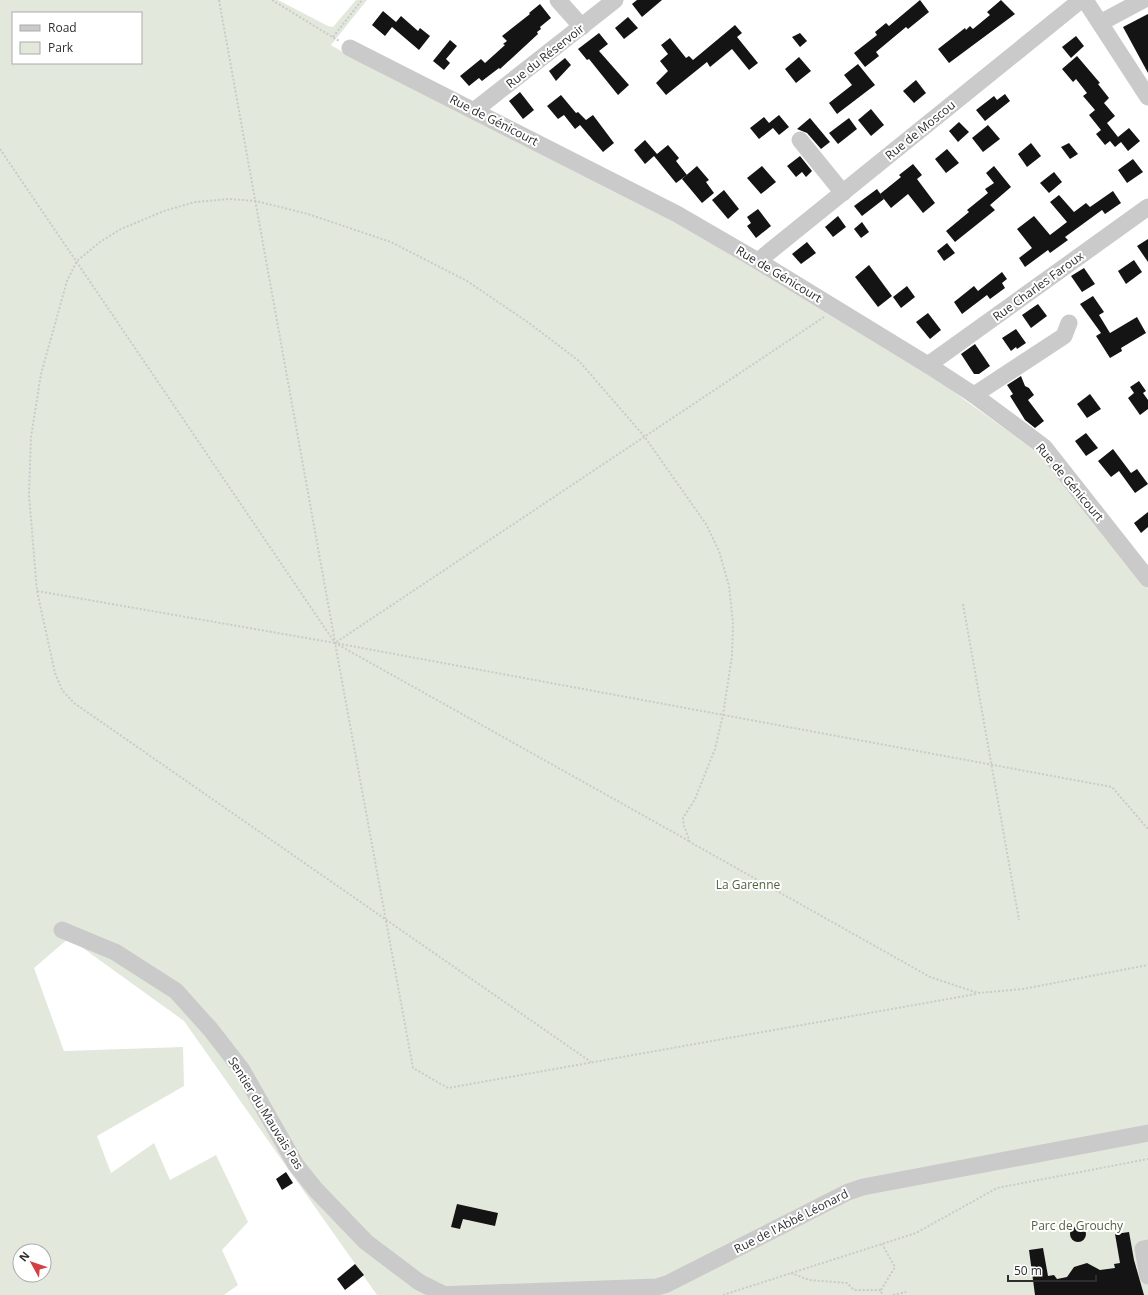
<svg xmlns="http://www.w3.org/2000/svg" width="1148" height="1295" font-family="'Open Sans',sans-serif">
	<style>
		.green { fill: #e2e9dc; fill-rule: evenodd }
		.building { fill: #141414 }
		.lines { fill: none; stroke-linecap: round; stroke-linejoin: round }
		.path { stroke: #cacaca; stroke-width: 2; stroke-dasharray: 2 2; stroke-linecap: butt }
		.minor { stroke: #cacaca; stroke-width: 17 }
		.labels { text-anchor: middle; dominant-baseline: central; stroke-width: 4; stroke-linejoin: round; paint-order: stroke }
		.street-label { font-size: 12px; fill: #2d2d2d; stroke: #fff }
		.park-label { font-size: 12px; fill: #4f643f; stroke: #fff }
	</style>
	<rect width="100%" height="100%" fill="#fff"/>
	<path class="green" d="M0 0H278L328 26 333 27 356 0H367L331 45 346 54 694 230 923 370 1037 452 1148 589V1295H377L184 1021 69 938 34 968 64 1051 183 1047 184 1086 97 1136 111 1173 154 1143 170 1180 216 1155 248 1222 222 1250 238 1285 224 1295H0ZM13 13H141V63H13ZM20 1251H44V1275H20Z"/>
	<g class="building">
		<path d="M637 0H662L642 17 632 4Z"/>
		<path d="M920 0 929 12 908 29 906 27 876 52 879 56 865 67 854 53 877 35 875 32 886 23 889 26Z"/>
		<path d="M1001 0 1015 14 949 63 938 49 965 28 966 30 970 26 973 29 990 15 987 12Z"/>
		<path d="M540 4 551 18 540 27 541 29 537 32 538 34 500 69 499 68 482 81 479 78 469 86 460 76 481 59 485 63 505 45 503 44 507 41 502 36 530 14 529 13Z"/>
		<path d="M383 11 396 22 401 16 418 31 420 28 430 36 419 50 392 27 385 36 372 25Z"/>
		<path d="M1148 14V73L1123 27Z"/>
		<path d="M628 17 638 28 624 39 615 28Z"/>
		<path d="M735 25 742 33 737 37 758 63 749 70 732 49 710 67 707 62 666 95 656 83 668 71 660 61 668 54 661 45 670 38 686 58 689 56 693 60Z"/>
		<path d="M599 33 608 44 599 51 629 85 618 95 589 59 587 60 578 49Z"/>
		<path d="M800 33 807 41 800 47 792 37Z"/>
		<path d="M1076 36 1084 46 1071 58 1062 47Z"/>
		<path d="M450 40 457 46 446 59 450 63 444 70 433 61Z"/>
		<path d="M1077 56 1100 83 1098 84 1109 98 1104 103 1115 116 1107 123 1118 137 1129 128 1140 141 1128 151 1121 142 1115 147 1110 141 1105 145 1096 134 1101 130 1089 115 1095 110 1083 96 1087 93 1076 79 1073 82 1062 69Z"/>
		<path d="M799 57 811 71 796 83 785 69Z"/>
		<path d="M565 58 571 65 556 81 549 71Z"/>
		<path d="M858 64 875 85 837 114 829 103 852 85 844 75Z"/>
		<path d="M916 80 926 93 914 103 903 91Z"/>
		<path d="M520 92 534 110 523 119 509 101Z"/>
		<path d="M1005 94 1010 101 985 121 976 110 994 96 997 100Z"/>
		<path d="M561 95 576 113 578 112 586 120 593 115 614 143 603 152 580 125 575 129 564 115 558 119 547 106Z"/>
		<path d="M871 109 884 125 871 136 858 120Z"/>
		<path d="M779 115 789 127 779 135 773 128 759 139 750 128 764 117 769 123Z"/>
		<path d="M810 118 830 142 821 149 807 133 797 129Z"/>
		<path d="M849 118 857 129 838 144 829 133Z"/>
		<path d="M959 122 969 132 958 142 949 131Z"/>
		<path d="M988 125 1000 139 983 152 972 138Z"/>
		<path d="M645 140 657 154 668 145 679 158 676 161 687 175 676 183 654 156 645 164 634 150Z"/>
		<path d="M1031 143 1041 156 1027 167 1018 154Z"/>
		<path d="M1069 143 1078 154 1070 159 1061 147Z"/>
		<path d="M947 149 959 163 946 173 935 159Z"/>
		<path d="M800 156 812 171 806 177 802 172 796 177 787 166Z"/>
		<path d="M1133 159 1143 172 1127 183 1118 170Z"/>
		<path d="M913 164 922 175 917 179 935 203 923 213 908 194 891 208 880 194 901 177 899 175Z"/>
		<path d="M697 166 709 180 706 182 714 193 702 203 682 179Z"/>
		<path d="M762 166 776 182 761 194 747 178Z"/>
		<path d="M994 166 1011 187 990 205 995 210 955 242 946 231 969 212 967 210 988 193 985 189 994 183 986 173Z"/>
		<path d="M1054 172 1062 182 1049 193 1040 183Z"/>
		<path d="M877 189 884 199 862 216 854 206Z"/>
		<path d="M724 190 739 209 728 219 712 200Z"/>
		<path d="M1113 191 1121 203 1105 214 1102 210 1065 237 1068 240 1050 253 1048 250 1025 267 1019 258 1032 248 1017 229 1034 216 1050 235 1067 222 1050 202 1059 195 1074 212 1086 203 1090 207Z"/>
		<path d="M758 209 771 226 756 238 747 226 751 223 747 217Z"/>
		<path d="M838 216 846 227 833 237 825 227Z"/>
		<path d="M862 222 869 232 861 238 854 229Z"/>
		<path d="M1148 239V262L1137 246Z"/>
		<path d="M807 242 816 253 801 264 792 254Z"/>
		<path d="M947 243 955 253 944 261 937 251Z"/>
		<path d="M1134 260 1142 272 1126 284 1118 271Z"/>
		<path d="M869 265 892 296 878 307 855 277Z"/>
		<path d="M1084 268 1095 284 1082 292 1071 276Z"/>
		<path d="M1002 272 1007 279 1002 283 1005 288 990 299 987 295 962 314 954 302 974 286 978 291Z"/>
		<path d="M907 286 915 297 901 308 893 297Z"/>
		<path d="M1093 296 1104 312 1099 315 1110 333 1137 317 1146 333 1121 348 1122 351 1110 358 1096 336 1101 333 1080 304Z"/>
		<path d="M1038 304 1047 316 1031 328 1022 315Z"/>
		<path d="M928 313 941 330 930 339 916 322Z"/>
		<path d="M1016 329 1026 343 1017 349 1016 347 1011 351 1002 338Z"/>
		<path d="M975 344 990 366 979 374H974L961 354Z"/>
		<path d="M1021 376 1025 386 1029 388 1034 395 1028 400 1044 421 1035 428 1025 420 1010 396 1013 394 1007 385Z"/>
		<path d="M1139 381 1146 391 1143 393 1148 400V409L1140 415 1128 398 1134 393 1130 387Z"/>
		<path d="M1090 394 1101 409 1087 418 1077 404Z"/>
		<path d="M1086 433 1098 448 1086 456 1075 441Z"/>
		<path d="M1113 449 1131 473 1137 469 1148 484 1135 493 1119 471 1111 477 1098 461Z"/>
		<path d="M1148 512V527L1141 533 1134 523Z"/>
		<path d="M286 1172 293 1183 282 1190 276 1179Z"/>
		<path d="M457 1204 498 1213 495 1226 463 1219 460 1229 451 1227Z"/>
		<circle cx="1078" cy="1234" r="8"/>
		<path d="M1129 1232 1134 1260 1144 1295H1035L1029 1250 1043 1248 1048 1276 1054 1275 1057 1279 1067 1277 1074 1267 1087 1263 1100 1270 1115 1268 1114 1264 1120 1263 1115 1234Z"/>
		<path d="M355 1264 364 1275 345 1290 337 1279Z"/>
	</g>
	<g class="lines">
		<g class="path">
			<path d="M219 0 335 642"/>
			<path d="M272 0 339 41"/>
			<path d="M333 37 362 0"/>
			<path d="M0 149 335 643 1112 787 1148 829"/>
			<path d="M824 317 335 643 37 591 29 495 31 437 41 374 67 281 77 261 100 242 121 229 164 211 195 202 229 199 256 201 308 214 391 242 467 281 529 323 579 361 644 436 706 524 719 551 729 586 733 623 732 656 723 715 715 749 695 799 683 818 684 826 690 842 930 977 978 993 1023 989 1148 965"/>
			<path d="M37 591 55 673 62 690 74 703 591 1062"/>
			<path d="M963 604 1019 920"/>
			<path d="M689 841 335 643 413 1068 448 1088 976 994"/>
			<path d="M791 1273 809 1280 847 1283 854 1290H881L882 1295"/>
			<path d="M881 1290 895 1267 882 1244"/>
			<path d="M723 1295 916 1233 997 1188 1148 1159"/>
			<path d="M893 1295 906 1292"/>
		</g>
		<g class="minor">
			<path d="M558 0 582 27"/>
			<path d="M1085 0 1148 97"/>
			<path d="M1100 23 1143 0"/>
			<path d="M350 48 677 214 758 261 928 365 974 395 1044 447 1148 579"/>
			<path d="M475 110 615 0"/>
			<path d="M800 140 843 193"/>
			<path d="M758 261 1081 0"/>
			<path d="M928 365 1148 207"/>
			<path d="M974 395 1064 336 1069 323"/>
			<path d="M62 930 115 952 176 991 211 1030 242 1070 296 1165 316 1190 366 1242 419 1282 443 1294"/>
			<path d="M1148 1248 1143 1249 1148 1276"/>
			<path d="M436 1295 657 1287 667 1284 848 1192 863 1187 1148 1133"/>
		</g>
	</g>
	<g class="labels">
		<g class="street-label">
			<text transform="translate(545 56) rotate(-38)">Rue du Réservoir</text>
			<text transform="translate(494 120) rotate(27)">Rue de Génicourt</text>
			<text transform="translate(920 130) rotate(-39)">Rue de Moscou</text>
			<text transform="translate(779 274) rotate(31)">Rue de Génicourt</text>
			<text transform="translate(1038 286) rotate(-36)">Rue Charles Faroux</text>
			<text transform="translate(1070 482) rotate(50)">Rue de Génicourt</text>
			<text transform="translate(266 1113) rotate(58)">Sentier du Mauvais Pas</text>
			<text transform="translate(791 1221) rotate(-27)">Rue de l'Abbé Léonard</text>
		</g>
		<g class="park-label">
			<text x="748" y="884">La Garenne</text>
			<text x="1077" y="1225">Parc de Grouchy</text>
		</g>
	</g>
	<rect x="12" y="12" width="130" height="52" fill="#ffffff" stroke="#ababab"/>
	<rect x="20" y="25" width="20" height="6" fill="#cacaca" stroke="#ababab"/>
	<text x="48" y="32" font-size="12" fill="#2d2d2d">Road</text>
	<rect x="20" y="42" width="20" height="12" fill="#e2e9dc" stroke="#ababab"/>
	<text x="48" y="52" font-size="12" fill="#2d2d2d">Park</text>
	<g transform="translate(32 1263) rotate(310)"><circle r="19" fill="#ffffff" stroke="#ababab"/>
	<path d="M0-3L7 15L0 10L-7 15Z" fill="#d53e42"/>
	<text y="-6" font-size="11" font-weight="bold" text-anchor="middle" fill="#2d2d2d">N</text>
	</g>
	<path d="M1008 1275v6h88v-6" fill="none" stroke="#2d2d2d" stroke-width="2"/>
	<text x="1014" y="1275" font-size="12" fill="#2d2d2d" stroke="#ffffff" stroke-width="3" paint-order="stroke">50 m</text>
</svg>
